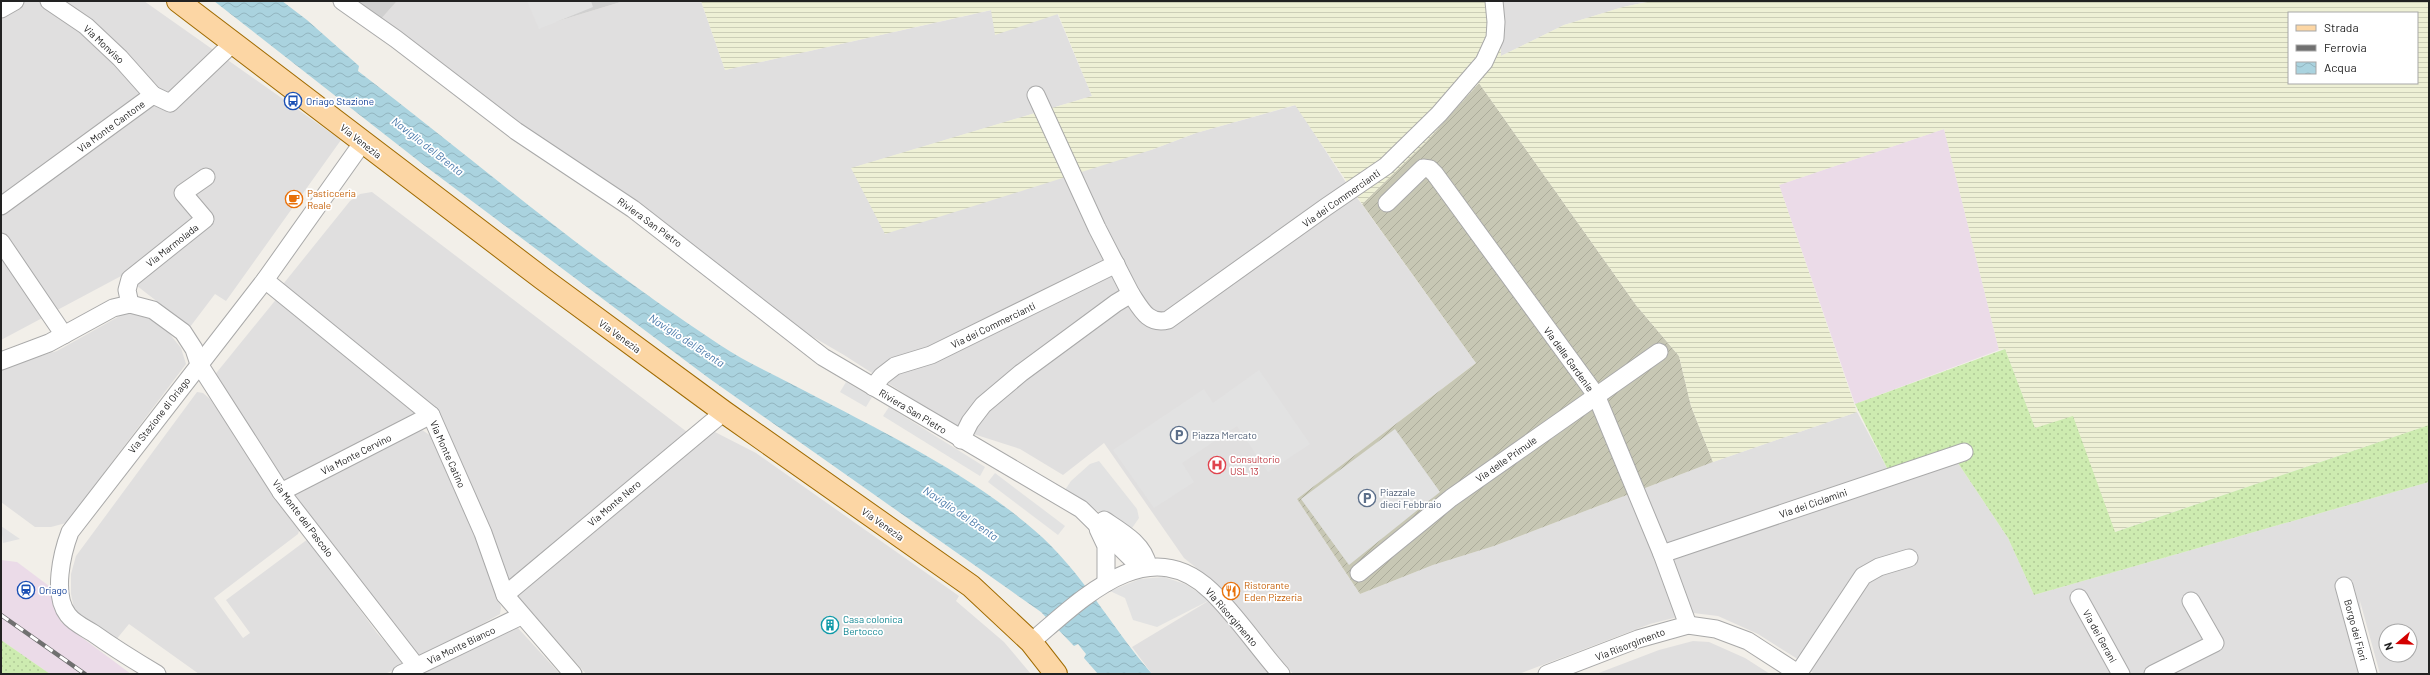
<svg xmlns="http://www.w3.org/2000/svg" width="2430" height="675" font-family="Barlow,sans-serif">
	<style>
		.residential { fill: #e0dfdf; fill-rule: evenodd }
		.industrial { fill: #ebdbe8 }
		.religious { fill: #d0d0d0 }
		.construction { fill: url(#construction-furrows) }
		.farmland { fill: url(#farmland-rules); fill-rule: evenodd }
		.grass { fill: url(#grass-dots) }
		.parking { fill: #e2e2e2 }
		.water { fill: url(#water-waves) }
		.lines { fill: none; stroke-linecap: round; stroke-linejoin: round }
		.minor-casing { stroke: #a9a9a9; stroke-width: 19 }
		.major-casing { stroke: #a06b00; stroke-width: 24 }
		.minor { stroke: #fff; stroke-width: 17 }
		.major { stroke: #fcd6a4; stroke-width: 22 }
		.rail-casing { stroke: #707070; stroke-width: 4.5 }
		.rail { stroke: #fff; stroke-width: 3; stroke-dasharray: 9; stroke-linecap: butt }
		.labels { text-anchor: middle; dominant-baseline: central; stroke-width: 3.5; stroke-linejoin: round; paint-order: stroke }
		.street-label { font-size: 10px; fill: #222; stroke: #fff }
		.transit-label { font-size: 10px; fill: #164399; stroke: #fff; text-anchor: start }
		.food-label { font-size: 10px; fill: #c56008; stroke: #fff; text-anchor: start }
		.service-label { font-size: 10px; fill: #4e5e75; stroke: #fff; text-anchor: start }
		.health-label { font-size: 10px; fill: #be3a42; stroke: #fff; text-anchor: start }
		.culture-label { font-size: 10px; fill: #0d838f; stroke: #fff; text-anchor: start }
		.water-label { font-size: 11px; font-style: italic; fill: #4a7aab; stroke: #fff }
	</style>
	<defs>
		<pattern id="construction-furrows" width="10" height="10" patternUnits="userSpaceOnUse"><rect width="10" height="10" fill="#c7c7b4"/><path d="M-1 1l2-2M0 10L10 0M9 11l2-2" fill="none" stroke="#abab9a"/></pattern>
		<pattern id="farmland-rules" width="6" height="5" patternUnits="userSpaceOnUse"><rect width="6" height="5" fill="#eef0d5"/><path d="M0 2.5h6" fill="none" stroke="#ccceb7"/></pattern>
		<pattern id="grass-dots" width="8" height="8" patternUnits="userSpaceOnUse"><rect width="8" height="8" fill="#cdebb0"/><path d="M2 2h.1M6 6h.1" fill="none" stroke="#b0c997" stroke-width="1.8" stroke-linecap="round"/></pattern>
		<pattern id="water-waves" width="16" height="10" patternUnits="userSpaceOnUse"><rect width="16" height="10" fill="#aad3df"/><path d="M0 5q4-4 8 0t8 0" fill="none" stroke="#92b5bf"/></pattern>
	</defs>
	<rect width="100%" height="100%" fill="#f2efe9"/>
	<g class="residential">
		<path d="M1 1H144L341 140 226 301 215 294 190 327 123 275 1 340Z"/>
		<path d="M397 1H535L545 25 624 1H701L725 70 992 10 996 34 1057 13 1092 96 852 168 1151 150 1196 133 1296 105 1345 181 1476 363 1297 499 1360 594 1433 565 1494 546 1713 462 1857 412 1888 470 1958 463 2008 538 2034 595 2429 482V674H2380L2360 601 2366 674H1814L1796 658 1758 634 1718 616 1693 613 1650 624 1519 674H1293L1239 609 1204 574 1184 558 1104 443 1063 475 1020 449 961 430 844 355 770 312 542 146 380 20ZM2386 631H2410V655H2386Z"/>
		<path d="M1498 1H1652L1623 7 1564 25 1501 56Z"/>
		<path d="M372 192 691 435 507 583 432 409 280 288 350 201 360 194Z"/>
		<path d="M278 297 421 412 285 485 213 377Z"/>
		<path d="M139 312 164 327 181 348 186 364 66 523 51 527H35L1 502V368L57 351 125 313Z"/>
		<path d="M197 392 203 393 210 399 300 528 298 534 214 598 243 638 250 633 226 600 308 539 377 633 402 661 398 668 385 674H199L129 624 115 641 75 613 71 594V574L76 556Z"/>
		<path d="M419 428 431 436 480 543 501 607 500 614 422 658 410 654 292 494Z"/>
		<path d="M713 431 756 453 959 596 956 601 1004 642 1031 674H586L516 594Z"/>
		<path d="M1210 600 1274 674H1152L1132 647Z"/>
		<path d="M514 626 518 628 560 674H416Z"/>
		<path d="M1693 641 1709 642 1745 658 1770 674H1596L1659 650Z"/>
	</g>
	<g class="industrial">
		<path d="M1944 129 1999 350 1855 404 1779 185Z"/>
		<path d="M1 560 17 562 49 586 53 605 61 622 131 674H50L1 640Z"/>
	</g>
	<g class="religious">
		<path d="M354 1H397L380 20Z"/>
		<path d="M535 1H624L545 25Z"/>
	</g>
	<path class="construction" d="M1479 83 1636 305 1679 356 1691 406 1713 462 1494 546 1433 565 1360 594 1297 499 1476 363 1362 204 1425 143Z"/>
	<path class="farmland" d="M701 1H1498L1501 56 1564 25 1623 7 1652 1H2429V425L2114 532 2073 417 2035 428 2005 349 1999 350 1944 129 1779 185 1857 412 1713 462 1691 406 1679 356 1636 305 1479 83 1425 143 1362 204 1295 105 1196 133 1151 150 885 234 851 168 1092 96 1058 14 995 35 991 10 725 70ZM2289 13H2417V83H2289Z"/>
	<g class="grass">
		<path d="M2005 349 2035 428 2073 416 2115 532 2429 425V482L2034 595 2008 538 1958 463 1888 470 1855 404Z"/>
		<path d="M1 640 50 674H1Z"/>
	</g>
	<g class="parking">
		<path d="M527 1H591L593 7 539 29Z"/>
		<path d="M1259 370 1310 444 1268 472 1237 426 1182 463 1194 482 1154 508 1113 450 1204 389 1213 403Z"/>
		<path d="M846 382 872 397 866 407 840 392Z"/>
		<path d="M889 407 985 467 980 476 883 416Z"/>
		<path d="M1395 429 1440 492 1349 565 1301 499Z"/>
		<path d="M1099 461 1137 509 1139 518 1132 528H1124L1065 490 1071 481 1090 464Z"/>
		<path d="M995 473 1065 526 1058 535 988 482Z"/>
		<path d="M1 526 20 539 3 543Z"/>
		<path d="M1164 577 1185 584 1210 600 1157 627 1133 620 1125 598 1110 591 1140 579Z"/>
	</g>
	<path class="water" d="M214 1H282L307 20 359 66 358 71C478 163 593 262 720 345 747 363 777 376 805 391 883 432 967 472 1034 530 1082 571 1111 627 1152 674H1098L1084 658 1086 654 1078 644 1074 646 1041 612 710 379 425 166Z"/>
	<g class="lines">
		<defs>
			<g id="minor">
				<path d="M49 1 86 26 120 58 153 95"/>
				<path d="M342 1 396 39 516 131 633 209 823 357 1081 509 1141 568"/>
				<path d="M1 9 15 1"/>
				<path d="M1036 95 1097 228 1131 294"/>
				<path d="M1387 203 1423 168 1430 169 1435 174 1596 395 1662 554 1688 625"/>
				<path d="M1 206 153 95 170 103 234 42"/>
				<path d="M1 242 64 335"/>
				<path d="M265 280 431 415 483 533 505 595 573 674"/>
				<path d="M130 304 127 290 130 279 205 219 183 193 206 177"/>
				<path d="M1 361 49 343 113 308 130 304 153 310 183 332 194 349 199 364 281 492 416 666"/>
				<path d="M873 387 882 376 895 366 931 355 1116 264"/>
				<path d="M961 440 970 422 983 405 1021 373 1116 303 1131 294C1141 309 1148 325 1168 320L1326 207 1386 166 1439 114 1484 62 1495 38 1496 22 1494 1"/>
				<path d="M281 492 431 415"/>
				<path d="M1104 520C1122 532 1144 544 1148 566"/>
				<path d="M1098 529 1106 546V583"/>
				<path d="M1662 554 1964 452"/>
				<path d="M1359 573 1451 498 1659 352"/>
				<path d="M2344 586 2368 674"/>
				<path d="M505 595 724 412"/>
				<path d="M2079 598 2121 674"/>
				<path d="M1031 642C1081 600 1147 530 1211 591 1237 616 1257 647 1281 674"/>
				<path d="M157 674C135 661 114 648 93 633 85 628 74 623 68 615 52 595 62 553 70 532L265 280 363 142"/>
				<path d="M401 674 521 616"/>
				<path d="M1547 674 1638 639 1688 625 1716 629 1748 641 1799 674"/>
				<path d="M1798 674 1863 576 1879 567 1909 558"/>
				<path d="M2153 674 2215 643 2191 601"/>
			</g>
			<path id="major" d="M178 1 543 279 724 412 971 586 1031 642 1056 674"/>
		</defs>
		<use href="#minor" class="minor-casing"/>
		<use href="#major" class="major-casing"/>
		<use href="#minor" class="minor"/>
		<use href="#major" class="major"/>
		<defs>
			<path id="rail" d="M1 615 85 674"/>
		</defs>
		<use href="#rail" class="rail-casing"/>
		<use href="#rail" class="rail"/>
	</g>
	<defs>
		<symbol id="bus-ring" viewBox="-11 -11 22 22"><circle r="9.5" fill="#fff" stroke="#1a4fb4" stroke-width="1.5"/><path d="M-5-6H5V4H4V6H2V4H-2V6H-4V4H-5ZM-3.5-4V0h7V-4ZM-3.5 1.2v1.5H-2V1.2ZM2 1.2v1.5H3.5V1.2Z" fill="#1a4fb4"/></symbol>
		<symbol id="cafe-ring" viewBox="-11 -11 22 22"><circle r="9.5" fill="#fff" stroke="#e8710a" stroke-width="1.5"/><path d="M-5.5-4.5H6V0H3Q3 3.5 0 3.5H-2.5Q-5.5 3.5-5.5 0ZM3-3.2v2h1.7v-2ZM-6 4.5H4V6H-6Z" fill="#e8710a"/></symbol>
		<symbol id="parking-ring" viewBox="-11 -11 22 22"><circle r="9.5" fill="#fff" stroke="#5c6f8a" stroke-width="1.5"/><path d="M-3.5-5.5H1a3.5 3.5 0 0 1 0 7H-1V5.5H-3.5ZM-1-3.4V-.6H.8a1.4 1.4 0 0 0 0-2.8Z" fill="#5c6f8a"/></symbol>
		<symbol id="hospital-ring" viewBox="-11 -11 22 22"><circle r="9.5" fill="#fff" stroke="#e0444e" stroke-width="1.5"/><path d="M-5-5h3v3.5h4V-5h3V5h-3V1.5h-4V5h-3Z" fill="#e0444e"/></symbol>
		<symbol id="station-ring" viewBox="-11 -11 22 22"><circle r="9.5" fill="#fff" stroke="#1a4fb4" stroke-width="1.5"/><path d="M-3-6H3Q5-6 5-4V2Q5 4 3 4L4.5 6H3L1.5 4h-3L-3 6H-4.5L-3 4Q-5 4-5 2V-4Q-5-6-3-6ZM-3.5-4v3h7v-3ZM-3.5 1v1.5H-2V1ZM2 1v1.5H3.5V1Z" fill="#1a4fb4"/></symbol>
		<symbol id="restaurant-ring" viewBox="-11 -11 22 22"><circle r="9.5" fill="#fff" stroke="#e8710a" stroke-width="1.5"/><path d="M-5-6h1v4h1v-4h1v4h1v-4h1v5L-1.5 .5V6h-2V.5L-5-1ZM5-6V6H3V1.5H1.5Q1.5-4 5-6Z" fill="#e8710a"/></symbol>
		<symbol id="building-ring" viewBox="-11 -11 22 22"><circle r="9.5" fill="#fff" stroke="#0f9aa8" stroke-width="1.5"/><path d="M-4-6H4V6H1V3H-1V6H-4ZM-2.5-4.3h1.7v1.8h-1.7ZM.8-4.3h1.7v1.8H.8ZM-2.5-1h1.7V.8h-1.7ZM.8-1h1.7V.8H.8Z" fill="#0f9aa8"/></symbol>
	</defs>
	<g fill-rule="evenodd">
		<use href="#bus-ring" x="283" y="91" width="20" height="20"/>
		<use href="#cafe-ring" x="284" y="189" width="20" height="20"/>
		<use href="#parking-ring" x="1169" y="425" width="20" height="20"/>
		<use href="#hospital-ring" x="1207" y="455" width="20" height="20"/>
		<use href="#parking-ring" x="1357" y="488" width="20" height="20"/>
		<use href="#station-ring" x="16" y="580" width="20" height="20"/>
		<use href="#restaurant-ring" x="1221" y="581" width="20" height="20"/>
		<use href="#building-ring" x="820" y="615" width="20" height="20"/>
	</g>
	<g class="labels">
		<g class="street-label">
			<text transform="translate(104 44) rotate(43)">Via Monviso</text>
			<text transform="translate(111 126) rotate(-36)">Via Monte Cantone</text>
			<text transform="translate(361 141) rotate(38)">Via Venezia</text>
			<text transform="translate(1341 198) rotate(-35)">Via dei Commercianti</text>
			<text transform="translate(650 222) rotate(36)">Riviera San Pietro</text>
			<text transform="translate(172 245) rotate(-38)">Via Marmolada</text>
			<text transform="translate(993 325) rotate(-26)">Via dei Commercianti</text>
			<text transform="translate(620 336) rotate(36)">Via Venezia</text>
			<text transform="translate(1569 359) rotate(54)">Via delle Gardenie</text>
			<text transform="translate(913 411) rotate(31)">Riviera San Pietro</text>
			<text transform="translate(159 415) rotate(-52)">Via Stazione di Oriago</text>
			<text transform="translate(356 454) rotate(-27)">Via Monte Cervino</text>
			<text transform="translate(448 454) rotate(66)">Via Monte Catino</text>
			<text transform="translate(1506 459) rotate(-35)">Via delle Primule</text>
			<text transform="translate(614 503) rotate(-40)">Via Monte Nero</text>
			<text transform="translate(1813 503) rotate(-19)">Via dei Ciclamini</text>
			<text transform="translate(303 518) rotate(53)">Via Monte del Pascolo</text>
			<text transform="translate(883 524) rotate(35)">Via Venezia</text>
			<text transform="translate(1232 617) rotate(49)">Via Risorgimento</text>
			<text transform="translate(2356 630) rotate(75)">Borgo dei Fiori</text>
			<text transform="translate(2100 636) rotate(61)">Via dei Gerani</text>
			<text transform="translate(1630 644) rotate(-21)">Via Risorgimento</text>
			<text transform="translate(461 645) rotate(-26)">Via Monte Bianco</text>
		</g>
		<g class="transit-label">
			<text x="306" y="101">Oriago Stazione</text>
			<text x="39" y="590">Oriago</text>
		</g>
		<g class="food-label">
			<text x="307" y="193">Pasticceria<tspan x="307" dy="12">Reale</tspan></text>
			<text x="1244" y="585">Ristorante<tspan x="1244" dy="12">Eden Pizzeria</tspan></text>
		</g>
		<g class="service-label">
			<text x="1192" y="435">Piazza Mercato</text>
			<text x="1380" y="492">Piazzale<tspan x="1380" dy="12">dieci Febbraio</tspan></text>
		</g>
		<g class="health-label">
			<text x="1230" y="459">Consultorio<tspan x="1230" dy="12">USL 13</tspan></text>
		</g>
		<g class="culture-label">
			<text x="843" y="619">Casa colonica<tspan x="843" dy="12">Bertocco</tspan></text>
		</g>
		<g class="water-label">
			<text transform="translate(428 146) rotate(38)">Naviglio del Brenta</text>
			<text transform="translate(687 340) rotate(33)">Naviglio del Brenta</text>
			<text transform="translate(961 513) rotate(34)">Naviglio del Brenta</text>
		</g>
	</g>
	<rect width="2430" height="675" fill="none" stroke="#222222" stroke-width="4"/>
	<rect x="2288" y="12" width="130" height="72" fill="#ffffff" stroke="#a7a7a7"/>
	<rect x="2296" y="25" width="20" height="6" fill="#fcd6a4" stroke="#a7a7a7"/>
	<text x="2324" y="32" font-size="12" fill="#222222">Strada</text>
	<rect x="2296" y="45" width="20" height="6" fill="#707070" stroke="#a7a7a7"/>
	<text x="2324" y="52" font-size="12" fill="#222222">Ferrovia</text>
	<rect x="2296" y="62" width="20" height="12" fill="url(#water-waves)" stroke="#a7a7a7"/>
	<text x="2324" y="72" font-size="12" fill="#222222">Acqua</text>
	<g transform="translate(2398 643) rotate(251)"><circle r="19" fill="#ffffff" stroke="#a7a7a7"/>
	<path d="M0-3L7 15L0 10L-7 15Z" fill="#d40000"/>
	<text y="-6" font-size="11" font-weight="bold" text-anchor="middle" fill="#222222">N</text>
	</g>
</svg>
